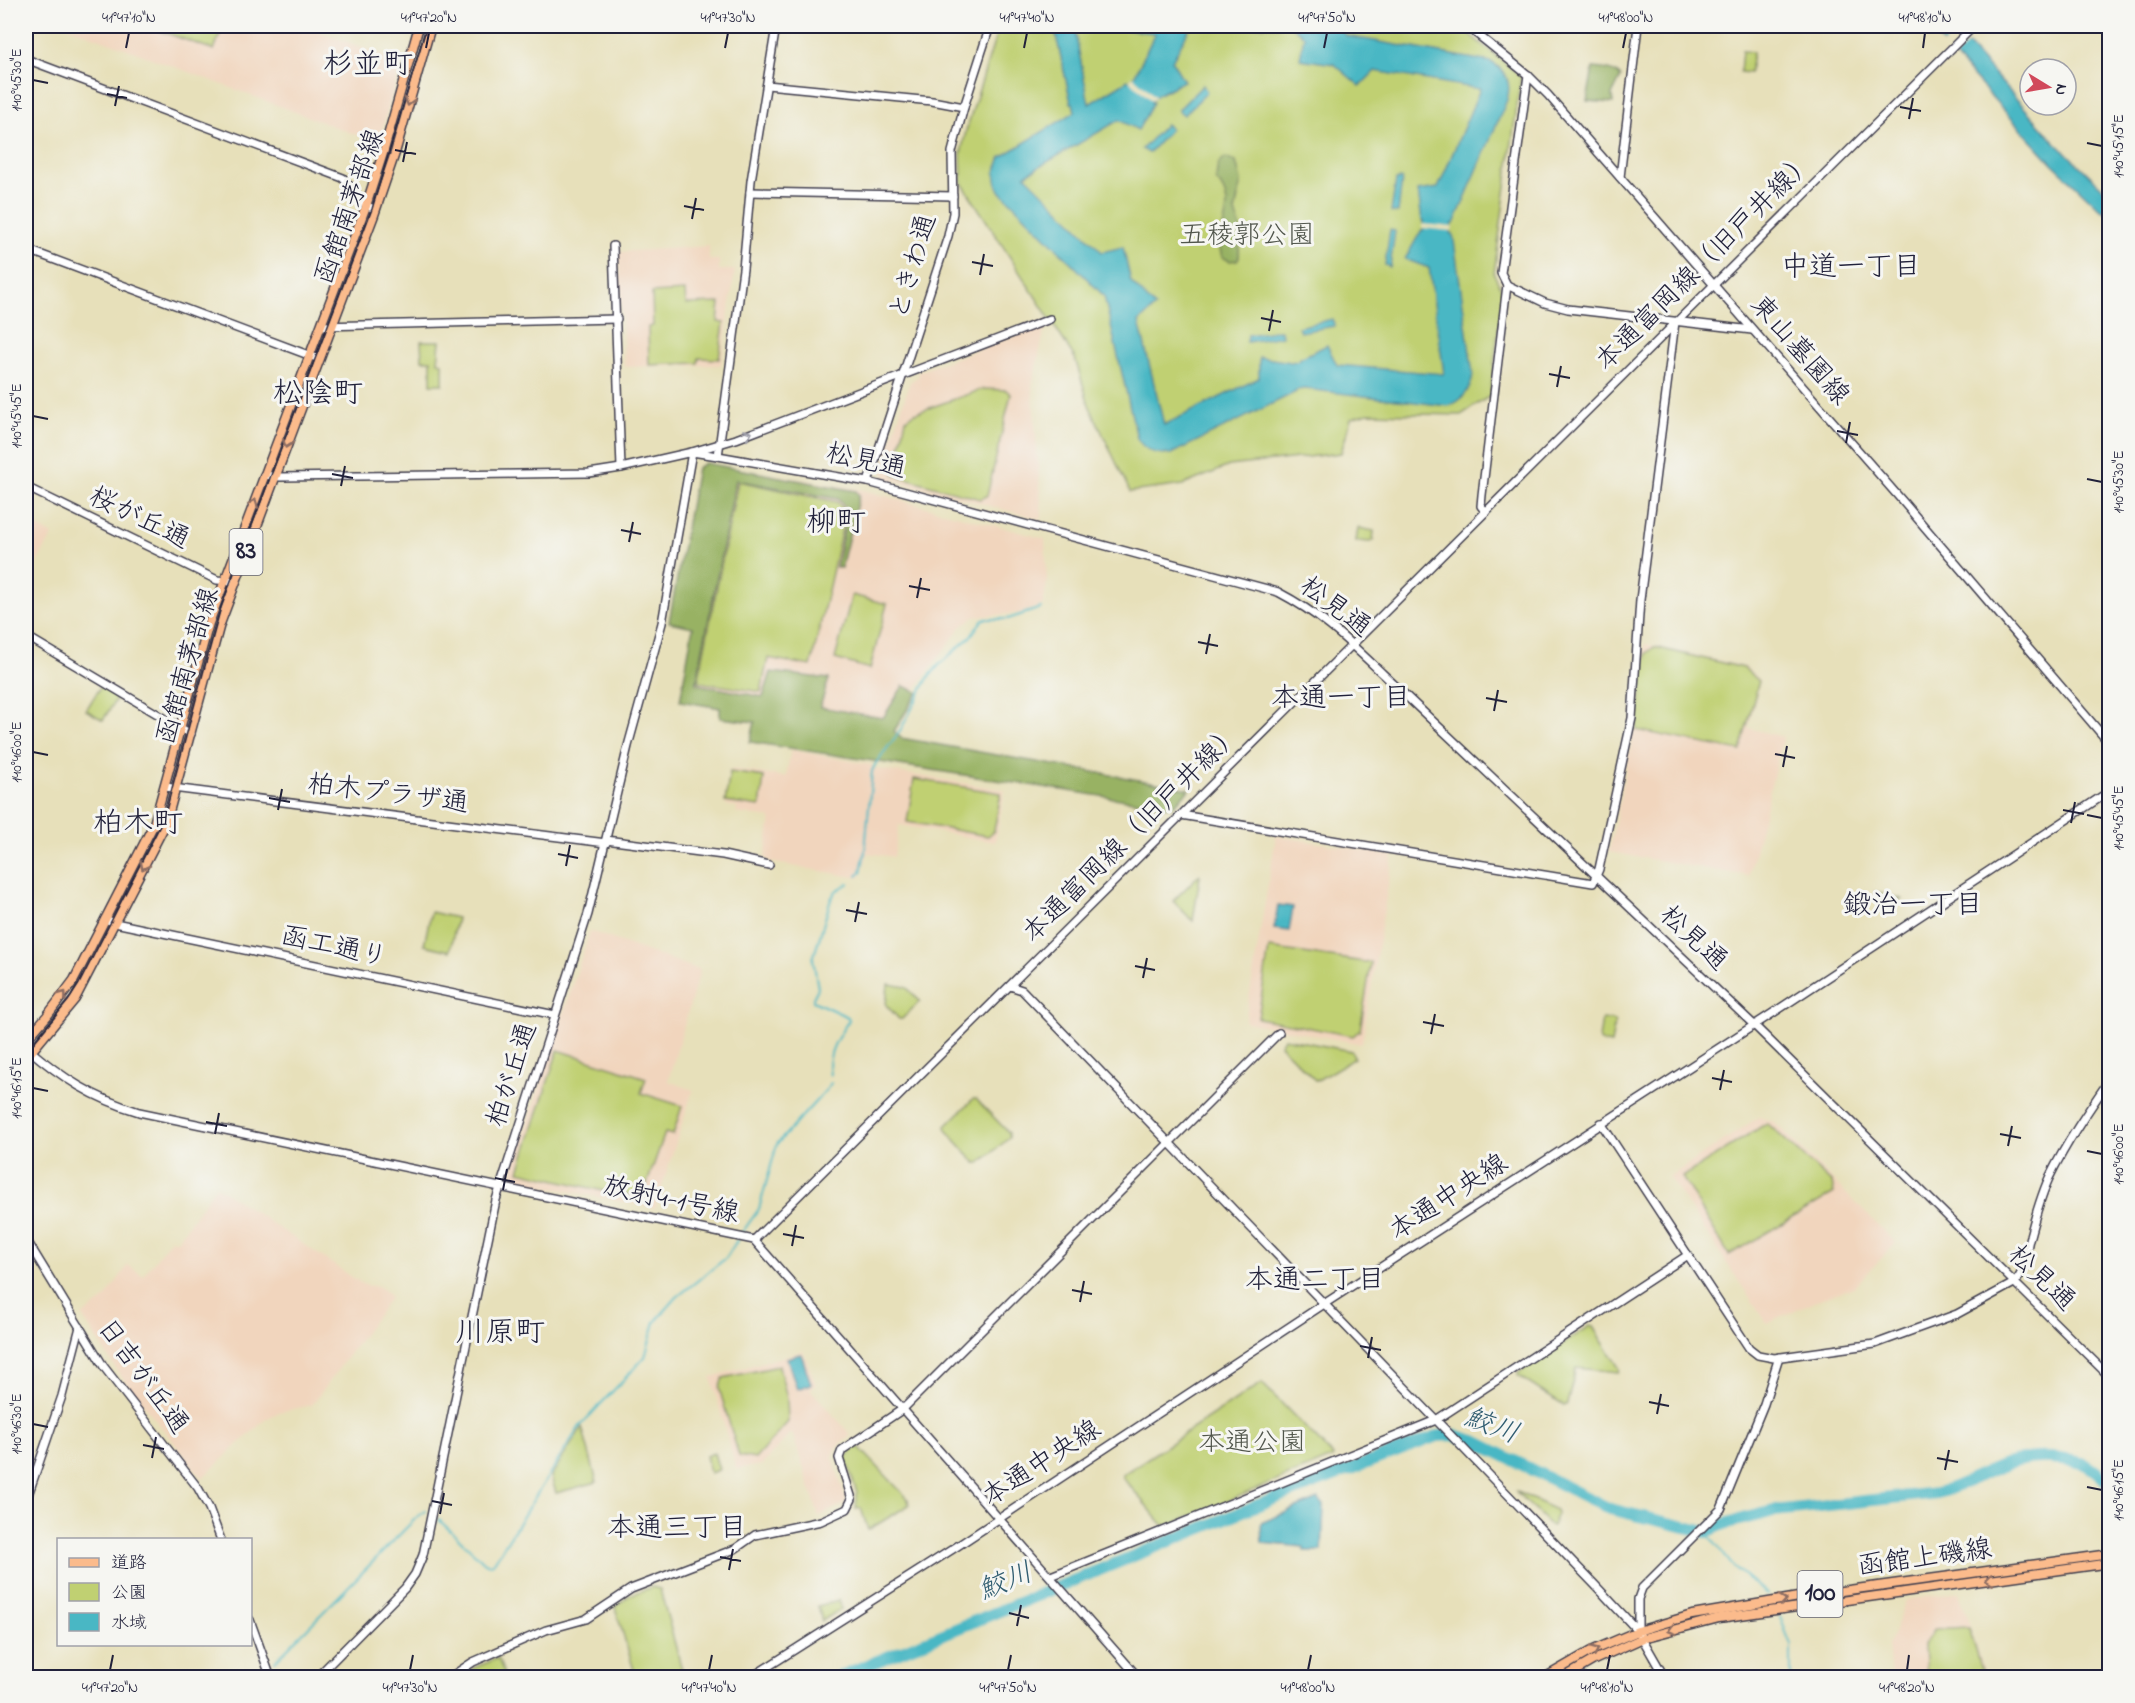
<svg xmlns="http://www.w3.org/2000/svg" width="2135" height="1703" font-family="'Indie Flower','Klee One',sans-serif">
	<style>
		.built { fill: #f1d5bd }
		.green { fill: #c0d072; stroke: #717956; stroke-width: 1.5 }
		.forest { fill: #98b264; stroke: #5d6a50; stroke-width: 1.5 }
		.water { fill: #49b7c4; stroke: #366c80; stroke-width: 1.5 }
		.pier { fill: #e7e0ba }
		.lines { fill: none; stroke-linecap: round; stroke-linejoin: round }
		.stream { stroke: #49b7c4; stroke-width: 2 }
		.river { stroke: #49b7c4; stroke-width: 12 }
		.tertiary-casing { stroke: #403e4e; stroke-width: 10 }
		.primary-casing { stroke: #403e4e; stroke-width: 11 }
		.tertiary { stroke: #fff; stroke-width: 7 }
		.primary { stroke: #fbbb8c; stroke-width: 8 }
		.tram { stroke: #22223b; stroke-width: 1.5 }
		.oneway { stroke: #8e6e64 }
		.oneway2 { stroke: #9c9ca7 }
		.ticks { fill: none; stroke: #22223b; stroke-width: 2 }
		.labels { text-anchor: middle; dominant-baseline: central; stroke-width: 6; stroke-linejoin: round; paint-order: stroke }
		.shield { fill: #f6f6f2; stroke: #626272; stroke-width: 1.5 }
		.shield-label { font-size: 26px; font-weight: bold; fill: #22223b }
		.street-label { font-size: 27px; fill: #22223b; stroke: #f6f6f2 }
		.park-label { font-size: 27px; fill: #51564c; stroke: #f6f6f2 }
		.neighbourhood-label { font-size: 28px; fill: #22223b; stroke: #f6f6f2 }
		.water-label { font-size: 28px; font-style: italic; fill: #325e72; stroke: #f6f6f2 }
		.quarter-label { font-size: 30px; fill: #22223b; stroke: #f6f6f2 }
		.neatline { fill: none; stroke: #22223b; stroke-width: 2 }
		.ticks-label { font-size: 15px; text-anchor: middle; fill: #22223b }
	</style>
	<rect width="100%" height="100%" fill="#f6f6f2"/>
	<filter id="ink" filterUnits="userSpaceOnUse"><feTurbulence type="fractalNoise" baseFrequency=".0167" numOctaves="2"/><feDisplacementMap in="SourceGraphic" scale="12" xChannelSelector="R" yChannelSelector="G"/><feConvolveMatrix kernelMatrix="1 2 1 2 8 2 1 2 1" color-interpolation-filters="sRGB"/></filter>
	<filter id="wash" filterUnits="userSpaceOnUse"><feTurbulence type="fractalNoise" baseFrequency=".008" numOctaves="4" result="noise"/><feDisplacementMap in="SourceGraphic" scale="24" xChannelSelector="R" yChannelSelector="G"/><feGaussianBlur stdDeviation="1.35" result="paint"/><feColorMatrix in="noise" values="0 0 0 0 0 0 0 0 0 0 0 0 0 0 0 0 0 1.4 0 .05"/><feComposite in="paint" operator="in"/></filter>
	<g filter="url(#wash)">
		<rect width="100%" height="100%" fill="#e7e0ba"/>
		<g class="built">
			<path d="M66 26H304L389 58V67L399 71 378 143Z"/>
			<path d="M709 246V260H719V270H735L721 365 624 367 619 252Z"/>
			<path d="M1046 324 1032 385 1042 516 1040 519 885 478 882 469 910 382 919 376 918 372Z"/>
			<path d="M705 463 863 490 1045 539 1047 582 1043 605 1021 613 974 617 961 627 887 727 686 688 697 626Z"/>
			<path d="M26 521 53 535 26 581Z"/>
			<path d="M1645 644 1745 667 1760 680 1748 728 1783 737 1749 876 1609 852 1634 730Z"/>
			<path d="M791 750 872 765V768L1005 790 995 842 899 825 894 857 868 853 860 878 770 862 765 858 771 818 736 813 737 807 725 805 730 769 786 777Z"/>
			<path d="M1276 836 1393 855 1362 1044 1245 1022Z"/>
			<path d="M590 931 700 970 668 1081 693 1090 655 1208 517 1181 512 1172Z"/>
			<path d="M1759 1117 1774 1122 1896 1243 1854 1287 1817 1300 1767 1323 1669 1177Z"/>
			<path d="M216 1186 364 1285 380 1287 391 1297 312 1405 279 1412 266 1419 202 1478 120 1375 82 1316 105 1299 128 1265 143 1276 171 1239 177 1241Z"/>
			<path d="M803 1351 816 1385 810 1389 851 1435 837 1447 833 1455V1459L846 1500 844 1504 819 1516 792 1432 762 1465 736 1469 711 1377Z"/>
			<path d="M1959 1592 1986 1677H1891L1888 1645 1906 1600Z"/>
		</g>
		<g class="green">
			<path d="M160 26H223L214 50 158 30Z"/>
			<path d="M999 26H1459L1521 76 1494 274 1503 293 1490 396 1461 415 1368 413 1351 418 1341 453 1229 466 1183 485 1130 492 1089 405 1075 358 962 183 961 153 966 131Z"/>
			<path d="M1742 51 1753 52 1750 73 1740 72Z"/>
			<path d="M685 291 686 304 720 303 718 322 724 323 719 359 699 358 698 363 649 365 648 327 653 326 652 293Z"/>
			<path d="M421 341H440L438 362 443 363V384H431V360H422Z"/>
			<path d="M983 389 1006 390 1011 394 987 496 980 499 894 475 906 419 915 413Z"/>
			<path d="M738 481 837 502 846 511 811 666 768 658 761 692 698 682Z"/>
			<path d="M1358 528 1374 531 1373 540 1370 542 1356 541Z"/>
			<path d="M852 595 887 604 870 669 835 659Z"/>
			<path d="M1654 647 1744 668 1759 681 1740 751 1636 730 1646 654Z"/>
			<path d="M101 686 118 696 103 720 86 710Z"/>
			<path d="M730 772 764 777 760 807 725 802Z"/>
			<path d="M914 779 1001 793 994 831 988 836 907 822Z"/>
			<path d="M1199 875 1200 876 1193 921 1173 901Z"/>
			<path d="M1875 892 1902 899 1888 908 1882 899 1875 895Z"/>
			<path d="M431 912 457 918 450 951 424 945Z"/>
			<path d="M1269 948 1371 963 1360 1030 1353 1036 1258 1018Z"/>
			<path d="M888 984 906 987 920 1001 902 1019H899L886 1005Z"/>
			<path d="M1602 1019 1615 1021 1611 1044 1601 1042 1599 1039Z"/>
			<path d="M1284 1038 1351 1051 1355 1058 1316 1081 1280 1045Z"/>
			<path d="M558 1050 646 1078 641 1093 682 1106 673 1135 665 1133 644 1192 620 1195 519 1171Z"/>
			<path d="M973 1099H976L1009 1133V1138L980 1163H976L946 1130V1126Z"/>
			<path d="M1767 1123 1832 1183 1834 1193 1729 1255 1682 1177Z"/>
			<path d="M1590 1326 1593 1327 1620 1369 1619 1372 1576 1368 1567 1404 1564 1406 1518 1376V1373Z"/>
			<path d="M779 1366 787 1398 788 1422 755 1459 739 1456 719 1388 723 1378Z"/>
			<path d="M1262 1383 1333 1456 1332 1458 1167 1526 1163 1525 1122 1477V1475Z"/>
			<path d="M582 1427 597 1482 556 1493 551 1476Z"/>
			<path d="M858 1446 908 1499 909 1505 868 1530 861 1508 856 1509 857 1493 845 1457Z"/>
			<path d="M714 1453 719 1470 710 1473 706 1456Z"/>
			<path d="M1515 1491 1556 1510 1557 1513 1552 1527Z"/>
			<path d="M652 1587 660 1589 684 1677H636L615 1607 630 1595Z"/>
			<path d="M839 1600 841 1609 822 1621 818 1606Z"/>
			<path d="M1969 1627 1984 1677H1926L1924 1646 1934 1629Z"/>
			<path d="M498 1658 505 1677H459L474 1668Z"/>
		</g>
		<g class="forest">
			<path d="M1593 68C1604 69 1613 69 1621 77L1612 95 1613 103 1587 101Z"/>
			<path d="M1226 158 1236 162 1241 181 1235 212 1240 227 1239 257 1237 260 1230 261 1222 257C1212 230 1242 208 1216 180 1217 171 1216 161 1226 158Z"/>
			<path d="M705 463 856 491 859 495 841 568 836 567 848 510 838 499 736 480 696 684 763 697 771 672 829 679 820 707 883 718 903 686 918 692 894 731 901 738 1190 789 1172 807 750 742 755 722 720 718V708L680 701 693 627 669 622 697 468Z"/>
		</g>
		<g class="water">
			<path d="M1054 26H1074L1089 104 1128 80 1129 81 1135 75 1155 33 1095 26H1191L1172 61 1184 81 1157 95 1151 102 1153 103 1138 130 1119 120 1025 175 1102 252 1123 247 1131 282 1155 307 1139 322 1164 425 1259 378V357L1291 362 1300 360V358L1327 345 1337 365 1444 374 1429 268 1405 259 1421 231 1423 230 1424 221H1422L1418 191 1438 188 1480 89 1375 71 1360 86 1334 64 1300 59 1304 36 1291 26H1334L1347 36 1491 62C1507 71 1512 83 1507 100L1454 224H1452L1451 234H1453L1473 374C1471 389 1463 401 1448 406L1305 389 1296 390V392L1171 454C1156 455 1144 451 1137 438L1104 296 1001 192 997 185 995 173 1001 157 1075 112 1073 103H1071Z"/>
			<path d="M1927 26H1951L2056 143 2109 194V214L2097 206 2052 163Z"/>
			<path d="M1203 85 1207 92 1184 115 1178 110Z"/>
			<path d="M1166 124 1171 129 1149 153 1142 149Z"/>
			<path d="M1402 179 1398 213 1391 212 1396 180Z"/>
			<path d="M1390 230 1395 231 1390 267 1385 265Z"/>
			<path d="M1332 319 1335 326 1300 332 1298 327Z"/>
			<path d="M1281 330 1282 336 1247 342 1248 335Z"/>
			<path d="M1278 905 1293 907 1289 931 1274 929Z"/>
			<path d="M801 1354 811 1384 797 1389 787 1358Z"/>
			<path d="M1318 1499 1324 1505 1322 1551H1304V1547L1262 1543 1261 1523Z"/>
		</g>
		<g class="pier">
			<path d="M1958 30 1969 43 1953 59 1941 46Z"/>
			<path d="M1133 76 1156 97 1152 101 1129 80Z"/>
			<path d="M1422 224 1453 227 1452 231 1422 228Z"/>
		</g>
		<g class="lines">
			<g class="stream">
				<path d="M857 876 861 872 865 851 872 771 876 763 900 731 928 678 939 665 970 637 983 619H1008L1041 608"/>
				<path d="M830 1075C826 1054 837 1038 849 1020L848 1017 813 1001V998L818 988 813 959 831 899 836 891 849 883"/>
				<path d="M741 1234 759 1209 777 1144 827 1089 831 1083"/>
				<path d="M439 1520 485 1563 490 1565 494 1562 580 1426 645 1357 655 1322 677 1297 726 1258 738 1239"/>
				<path d="M1706 1532 1732 1565 1767 1595"/>
				<path d="M1780 1617 1791 1645V1678"/>
				<path d="M275 1661 417 1517 426 1511"/>
				<path d="M257 1678 260 1675"/>
			</g>
			<path class="river" d="M836 1678 1253 1507 1437 1436 1454 1435 1475 1441 1610 1509 1706 1532 1724 1524 1774 1511 1937 1493C1983 1480 2009 1451 2061 1459 2070 1461 2080 1461 2088 1466 2096 1470 2103 1478 2110 1484"/>
		</g>
	</g>
	<g filter="url(#ink)">
		<g class="lines">
			<defs>
				<g id="tertiary">
					<path d="M1467 26 1528 75 1548 95 1905 504 2110 744"/>
					<path d="M26 59 343 178 366 206 376 209"/>
					<path d="M1528 75 1501 273 1507 285 1545 303 1568 309 1752 330"/>
					<path d="M767 85 932 101 964 107"/>
					<path d="M1620 177 1638 26"/>
					<path d="M750 192 953 196"/>
					<path d="M613 246 621 468"/>
					<path d="M26 249 319 359"/>
					<path d="M321 326 617 319"/>
					<path d="M718 456 743 269 751 181 776 26"/>
					<path d="M264 475 280 477 589 473 621 468 692 452 718 456 868 482 1278 592C1322 615 1347 640 1383 674L1754 1025 2110 1377"/>
					<path d="M868 482 948 236 953 213 952 152 964 107 990 26"/>
					<path d="M26 487 217 580 230 581"/>
					<path d="M1486 512 1481 506 1482 495 1507 285"/>
					<path d="M26 636 191 734"/>
					<path d="M165 787 606 843"/>
					<path d="M1181 815 1593 883 1599 869 1632 718 1640 600 1675 322"/>
					<path d="M606 840 723 855 769 865"/>
					<path d="M105 919 115 923 555 1015"/>
					<path d="M1010 986 1022 990 1596 1586 1638 1631 1665 1678"/>
					<path d="M26 1047C62 1078 93 1098 139 1112L754 1240 1139 1678"/>
					<path d="M1601 1123 1749 1348 1758 1355 1774 1358 1875 1344 1957 1314 2014 1283C2027 1271 2025 1251 2030 1236 2035 1217 2041 1196 2049 1178 2066 1143 2088 1111 2110 1079"/>
					<path d="M26 1239 104 1367 198 1488 209 1508 221 1540"/>
					<path d="M754 1240 1974 26"/>
					<path d="M26 1501 62 1396 80 1327"/>
					<path d="M1051 1576 1436 1420 1688 1255"/>
					<path d="M250 1620 271 1678"/>
					<path d="M1638 1631V1599L1642 1588 1721 1509 1764 1404 1779 1357"/>
					<path d="M316 1678 405 1588 415 1574 423 1555 496 1200 588 914 628 746 662 623 692 452 736 439 1050 319"/>
					<path d="M449 1678 473 1662 546 1630 586 1619 631 1589 735 1549 755 1535 821 1521 847 1509 852 1499 839 1458 842 1450 903 1409 1279 1033"/>
					<path d="M750 1678 956 1547 1324 1304 1776 1011 2110 791"/>
				</g>
				<g id="primary">
					<path d="M26 1040 47 1016 74 980 154 824 209 623 366 206 384 150 419 26"/>
					<path d="M26 1058 75 999 166 823 220 624 374 215 395 153 431 26"/>
					<path d="M1544 1678 1591 1651 1638 1631 1692 1615 1798 1597 2110 1554"/>
					<path d="M1563 1678 1594 1660 1643 1638 1719 1618 2110 1563"/>
				</g>
			</defs>
			<use href="#tertiary" class="tertiary-casing"/>
			<use href="#primary" class="primary-casing"/>
			<use href="#tertiary" class="tertiary"/>
			<use href="#primary" class="primary"/>
			<path class="tram" d="M26 1052 68 1001 79 984 164 818 221 607 372 209 427 26"/>
		</g>
		<defs><path id="oneway-chevron" d="M-2-3.5L2.5 0L-2 3.5" fill="none" stroke-width="1.6" stroke-linecap="round" stroke-linejoin="round" transform="scale(1.5)"/></defs>
		<g class="oneway">
			<use href="#oneway-chevron" transform="translate(409 102) rotate(106)"/>
			<use href="#oneway-chevron" transform="translate(287 444) rotate(110)"/>
			<use href="#oneway-chevron" transform="translate(254 503) rotate(-69)"/>
			<use href="#oneway-chevron" transform="translate(144 866) rotate(117)"/>
			<use href="#oneway-chevron" transform="translate(63 995) rotate(-53)"/>
			<use href="#oneway-chevron" transform="translate(1989 1580) rotate(172)"/>
			<use href="#oneway-chevron" transform="translate(1783 1600) rotate(-9)"/>
			<use href="#oneway-chevron" transform="translate(1672 1630) rotate(163)"/>
			<use href="#oneway-chevron" transform="translate(1595 1650) rotate(-24)"/>
		</g>
		<use class="oneway2" href="#oneway-chevron" transform="translate(748 434) rotate(-21)"/>
	</g>
	<path class="ticks" d="M126 48 129 33M426 48 429 33M725 48 728 33M1024 48 1027 33M1324 48 1327 33M1623 48 1626 33M1923 48 1925 33M33 80 48 83M107 94 127 98M115 106 119 86M1900 107 1921 111M1909 119 1913 98M2087 143 2102 146M395 150 416 154M403 162 407 142M684 206 704 210M692 219 696 198M972 262 993 266M980 275 984 254M1261 318 1281 322M1269 331 1273 310M1549 374 1570 378M1557 387 1561 366M33 416 48 419M1837 431 1858 435M1846 443 1850 422M332 474 353 478M2087 479 2102 482M341 486 345 466M621 530 641 534M629 542 633 522M909 586 930 590M917 598 921 578M1198 642 1218 646M1206 654 1210 634M1486 698 1507 702M1494 711 1498 690M33 752 48 755M1775 754 1795 758M1783 767 1787 746M269 798 290 802M278 810 282 789M2063 810 2084 814M2087 815 2102 818M2071 823 2075 802M558 854 578 858M566 866 570 845M846 910 867 914M855 922 859 902M1135 966 1155 970M1143 978 1147 958M1423 1022 1444 1026M1431 1034 1435 1014M1712 1078 1732 1082M33 1088 48 1091M1720 1090 1724 1070M206 1122 227 1126M215 1134 219 1113M2000 1134 2021 1138M2008 1146 2012 1126M2087 1151 2102 1154M495 1178 515 1182M503 1190 507 1169M783 1234 804 1238M792 1246 796 1225M1072 1290 1092 1294M1080 1302 1084 1281M1360 1346 1381 1350M1368 1358 1372 1337M1649 1402 1669 1406M1657 1414 1661 1394M33 1424 48 1427M143 1445 164 1449M152 1458 156 1437M1937 1458 1958 1462M1945 1470 1949 1450M2087 1487 2102 1490M432 1501 452 1505M440 1514 444 1493M720 1557 741 1561M729 1570 733 1549M1009 1613 1029 1618M1017 1626 1021 1605M110 1670 113 1655M410 1670 413 1655M709 1670 712 1655M1008 1670 1011 1655M1308 1670 1311 1655M1607 1670 1610 1655M1907 1670 1909 1655"/>
	<g class="labels">
		<g class="shield">
			<rect x="229.5" y="529" width="33" height="46" rx="4.5"/>
			<rect x="1797.5" y="1571" width="45" height="46" rx="4.5"/>
		</g>
		<g class="shield-label">
			<text x="246" y="552">83</text>
			<text x="1820" y="1594">100</text>
		</g>
		<g class="street-label">
			<text transform="translate(351 207) rotate(-71)">函館南茅部線</text>
			<text transform="translate(1706 262) rotate(-45)">本通富岡線（旧戸井線）</text>
			<text transform="translate(914 267) rotate(-74)">ときわ通</text>
			<text transform="translate(1799 351) rotate(49)">東山墓園線</text>
			<text transform="translate(866 462) rotate(12)">松見通</text>
			<text transform="translate(139 519) rotate(26)">桜が丘通</text>
			<text transform="translate(1335 608) rotate(37)">松見通</text>
			<text transform="translate(189 666) rotate(-74)">函館南茅部線</text>
			<text transform="translate(388 795) rotate(7)">柏木プラザ通</text>
			<text transform="translate(1133 834) rotate(-45)">本通富岡線（旧戸井線）</text>
			<text transform="translate(1693 939) rotate(43)">松見通</text>
			<text transform="translate(334 948) rotate(12)">函工通り</text>
			<text transform="translate(513 1075) rotate(-72)">柏が丘通</text>
			<text transform="translate(1449 1198) rotate(-33)">本通中央線</text>
			<text transform="translate(671 1201) rotate(12)">放射4-1号線</text>
			<text transform="translate(2041 1279) rotate(44)">松見通</text>
			<text transform="translate(142 1377) rotate(54)">日吉が丘通</text>
			<text transform="translate(1042 1464) rotate(-33)">本通中央線</text>
			<text transform="translate(1925 1559) rotate(-8)">函館上磯線</text>
		</g>
		<g class="park-label">
			<text x="1247" y="236">五稜郭公園</text>
			<text x="1252" y="1443">本通公園</text>
		</g>
		<g class="neighbourhood-label">
			<text x="1851" y="268">中道一丁目</text>
			<text x="1341" y="699">本通一丁目</text>
			<text x="1913" y="906">鍛治一丁目</text>
			<text x="1315" y="1281">本通二丁目</text>
			<text x="677" y="1529">本通三丁目</text>
		</g>
		<g class="water-label">
			<text transform="translate(1491 1427) rotate(21)">鮫川</text>
			<text transform="translate(1006 1583) rotate(-22)">鮫川</text>
		</g>
		<g class="quarter-label">
			<text x="368" y="66">杉並町</text>
			<text x="318" y="395">松陰町</text>
			<text x="836" y="524">柳町</text>
			<text x="138" y="825">柏木町</text>
			<text x="500" y="1334">川原町</text>
		</g>
	</g>
	<rect width="2135" height="1703" fill="none" stroke="#f6f6f2" stroke-width="66"/>
	<rect x="57" y="1538" width="195" height="108" fill="#f6f6f2" stroke="#a1a1a9" stroke-width="1.5"/>
	<rect x="69" y="1558" width="30" height="9" fill="#fbbb8c" stroke="#a1a1a9" stroke-width="1.5"/>
	<text x="111" y="1568" font-size="18" fill="#22223b">道路</text>
	<rect x="69" y="1583" width="30" height="18" fill="#c0d072" stroke="#a1a1a9" stroke-width="1.5"/>
	<text x="111" y="1598" font-size="18" fill="#22223b">公園</text>
	<rect x="69" y="1613" width="30" height="18" fill="#49b7c4" stroke="#a1a1a9" stroke-width="1.5"/>
	<text x="111" y="1628" font-size="18" fill="#22223b">水域</text>
	<g transform="translate(2048 87) rotate(101)"><circle r="28" fill="#f6f6f2" stroke="#a1a1a9" stroke-width="1.5"/>
	<path d="M0-4.5L10 22L0 15L-10 22Z" fill="#d1495b"/>
	<text y="-9" font-size="16" font-weight="bold" text-anchor="middle" fill="#22223b">N</text>
	</g>
	<rect x="33" y="33" width="2069" height="1637" class="neatline"/>
	<g class="ticks-label">
		<text x="129" y="22">41°47'10"N</text>
		<text x="429" y="22">41°47'20"N</text>
		<text x="728" y="22">41°47'30"N</text>
		<text x="1027" y="22">41°47'40"N</text>
		<text x="1327" y="22">41°47'50"N</text>
		<text x="1626" y="22">41°48'00"N</text>
		<text x="1925" y="22">41°48'10"N</text>
		<text transform="translate(16 80) rotate(-90)" y="5">140°45'30"E</text>
		<text transform="translate(2118 146) rotate(-90)" y="5">140°45'15"E</text>
		<text transform="translate(16 416) rotate(-90)" y="5">140°45'45"E</text>
		<text transform="translate(2118 482) rotate(-90)" y="5">140°45'30"E</text>
		<text transform="translate(16 752) rotate(-90)" y="5">140°46'00"E</text>
		<text transform="translate(2118 818) rotate(-90)" y="5">140°45'45"E</text>
		<text transform="translate(16 1088) rotate(-90)" y="5">140°46'15"E</text>
		<text transform="translate(2118 1154) rotate(-90)" y="5">140°46'00"E</text>
		<text transform="translate(16 1424) rotate(-90)" y="5">140°46'30"E</text>
		<text transform="translate(2118 1490) rotate(-90)" y="5">140°46'15"E</text>
		<text x="110" y="1692">41°47'20"N</text>
		<text x="410" y="1692">41°47'30"N</text>
		<text x="709" y="1692">41°47'40"N</text>
		<text x="1008" y="1692">41°47'50"N</text>
		<text x="1308" y="1692">41°48'00"N</text>
		<text x="1607" y="1692">41°48'10"N</text>
		<text x="1907" y="1692">41°48'20"N</text>
	</g>
</svg>
